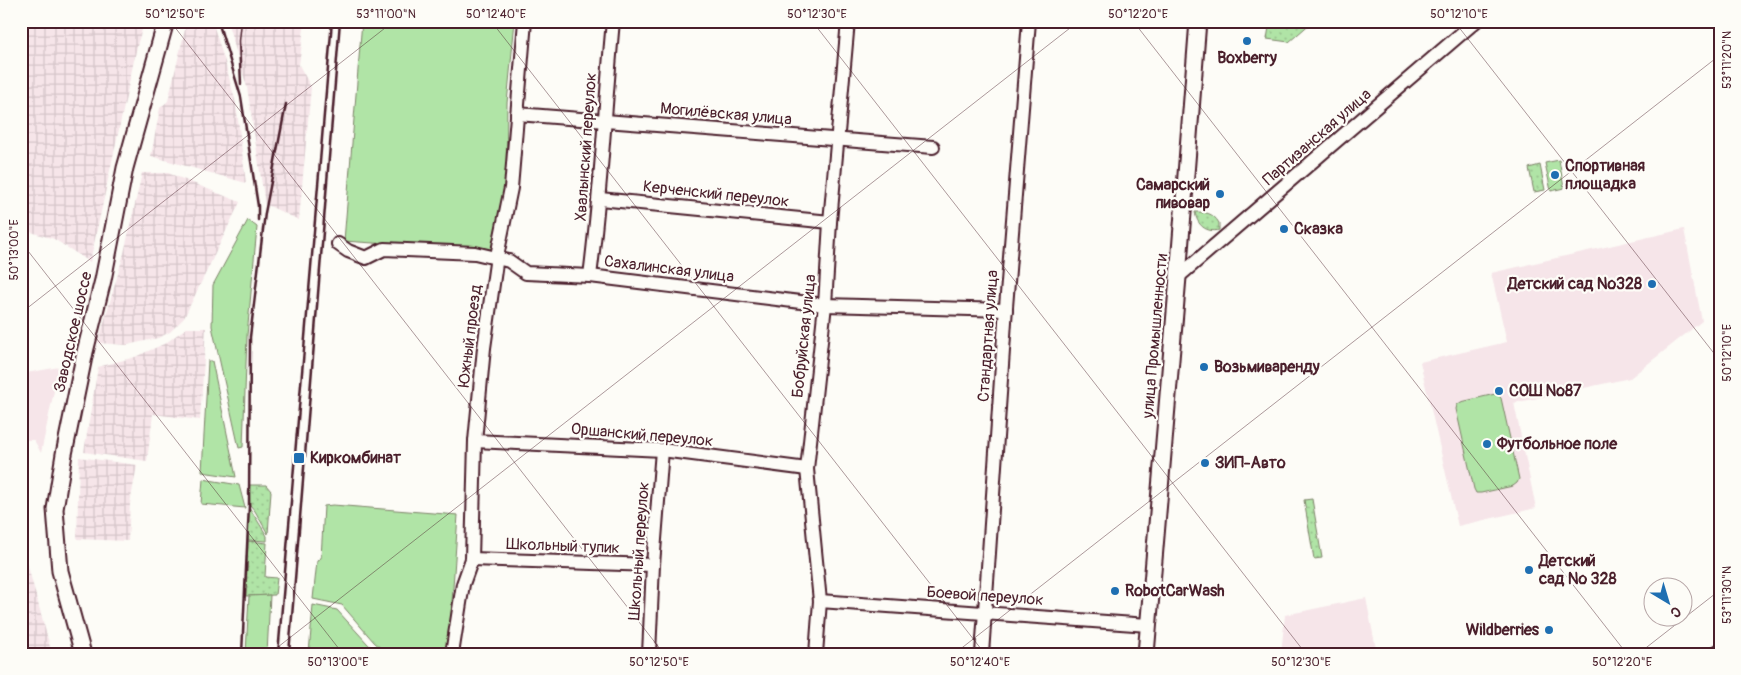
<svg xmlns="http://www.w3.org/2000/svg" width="1741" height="675" font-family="Pangolin,sans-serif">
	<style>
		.built { fill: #f6e5e9 }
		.industrial { fill: url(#industrial-grid) }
		.grass { fill: url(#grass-dots); stroke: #7d8268 }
		.garden { fill: #b0e4a6; stroke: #7d8268 }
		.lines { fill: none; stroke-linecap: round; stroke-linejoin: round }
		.minor-casing { stroke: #4a1f2b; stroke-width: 16 }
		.major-casing { stroke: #4a1f2b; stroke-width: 19 }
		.minor { stroke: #fdfcf7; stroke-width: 12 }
		.major { stroke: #fdfcf7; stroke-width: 15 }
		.rail { stroke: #4a1f2b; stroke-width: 2.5 }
		.ticks { fill: none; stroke: #4a1f2b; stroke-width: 1; stroke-opacity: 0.45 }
		.poi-dot { fill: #1f6fb2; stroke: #fdfcf7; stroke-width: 2 }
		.labels { text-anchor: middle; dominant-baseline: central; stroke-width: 4.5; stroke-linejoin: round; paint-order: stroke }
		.poi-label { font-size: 16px; font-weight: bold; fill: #4a1f2b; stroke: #fdfcf7; text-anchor: start }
		.street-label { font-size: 16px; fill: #4a1f2b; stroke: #fdfcf7 }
		.neatline { fill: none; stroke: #4a1f2b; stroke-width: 2 }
		.ticks-label { font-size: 12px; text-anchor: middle; fill: #4a1f2b }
	</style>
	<defs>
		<pattern id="industrial-grid" width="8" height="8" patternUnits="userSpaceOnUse" patternTransform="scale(1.25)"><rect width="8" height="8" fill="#f6e5e9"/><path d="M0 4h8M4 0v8" fill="none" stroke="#d4c4c8"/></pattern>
		<pattern id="grass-dots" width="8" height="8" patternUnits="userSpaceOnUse" patternTransform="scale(1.25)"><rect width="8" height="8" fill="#b0e4a6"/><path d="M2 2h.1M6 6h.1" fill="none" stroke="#99c38f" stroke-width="1.8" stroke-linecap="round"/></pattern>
	</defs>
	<rect width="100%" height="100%" fill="#fdfcf7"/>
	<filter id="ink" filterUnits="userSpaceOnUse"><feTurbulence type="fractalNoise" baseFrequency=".02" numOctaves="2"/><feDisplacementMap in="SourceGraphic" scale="10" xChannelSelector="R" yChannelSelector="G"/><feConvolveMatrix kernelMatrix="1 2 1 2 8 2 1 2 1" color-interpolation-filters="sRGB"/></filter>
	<g filter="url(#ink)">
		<g class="built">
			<path d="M1684 229 1702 321 1630 378 1514 403 1536 508 1458 526 1420 362 1507 342 1491 273Z"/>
			<path d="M59 367 41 453 34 440H21V374Z"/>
			<path d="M1366 598 1377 654H1281L1285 615Z"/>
		</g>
		<g class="industrial">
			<path d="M21 21H145L138 42 90 262 54 239 21 229Z"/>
			<path d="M187 21H212L225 62 236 104 246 183 151 156 160 108 168 101Z"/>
			<path d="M227 21H305L299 65 311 87 299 220 265 204 247 87Z"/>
			<path d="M142 173H168L240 202 184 318 170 332 158 338 127 345 98 343 124 253Z"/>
			<path d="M186 328H206L200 420 153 414 147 461 84 452 98 367 135 357 166 343Z"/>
			<path d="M79 457 137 465 130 504 128 541 77 539Z"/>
			<path d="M21 541 52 654H21Z"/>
		</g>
		<g class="grass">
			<path d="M1270 21H1313L1289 42 1267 39Z"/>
			<path d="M1540 165 1545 190 1534 192 1529 168Z"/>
			<path d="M1195 212C1206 212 1213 213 1219 223V230C1206 233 1197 225 1195 212Z"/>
			<path d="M249 485H266L271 491 268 534 255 511 250 505Z"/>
			<path d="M1312 499 1322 558 1314 559 1304 500Z"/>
			<path d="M249 507 267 536V541L248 540Z"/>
			<path d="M248 541 267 543 265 577 277 578 275 595 246 596Z"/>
		</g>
		<g class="garden">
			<path d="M362 21H515L507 103 506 179 495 254 476 250 344 241Z"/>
			<path d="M1559 160 1564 188 1551 191 1545 163Z"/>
			<path d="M248 220 257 227 247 336 243 447 239 448 212 326 213 285Z"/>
			<path d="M208 361H212L236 477 202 472Z"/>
			<path d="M1495 394 1498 395 1501 398 1519 479 1517 483 1513 486 1481 493H1476L1474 489 1456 409 1457 405 1461 402Z"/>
			<path d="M203 479 239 485 245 508 201 504Z"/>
			<path d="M333 505 458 515 450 631 445 654H387L374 642 342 605 313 599 317 561 321 558 324 506Z"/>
			<path d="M270 595 267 654H246L249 596Z"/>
			<path d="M313 605 337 610 377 654H309Z"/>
		</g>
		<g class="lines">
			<defs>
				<g id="minor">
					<path d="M517 114 933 147"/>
					<path d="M600 199 830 222"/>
					<path d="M338 244 348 251 366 258 384 249 475 253 509 261 526 273 590 276 825 305 1006 310"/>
					<path d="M590 276C601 191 605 106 613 21"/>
					<path d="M1178 277 1476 21"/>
					<path d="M475 441 662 450 807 469"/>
					<path d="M472 559 653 565"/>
					<path d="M820 601 1148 625"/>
					<path d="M452 654 463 584 472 559 475 441 484 348 497 256 511 188 525 21"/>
					<path d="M649 654 653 565 662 450"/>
					<path d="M816 654 820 601 807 469 825 305 830 222 848 21"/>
					<path d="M982 654 1006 307 1029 21"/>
				</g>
				<g id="major">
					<path d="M83 654 60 571 55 509 64 454 85 352 103 280 125 168 166 21"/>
					<path d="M1146 654 1178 277 1198 21"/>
					<path d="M1717 654 1720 652"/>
				</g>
			</defs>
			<use href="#minor" class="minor-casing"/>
			<use href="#major" class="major-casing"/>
			<use href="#minor" class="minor"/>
			<use href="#major" class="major"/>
			<g class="rail">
				<path d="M218 21 241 97 258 206V220"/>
				<path d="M241 21 239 41 241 84"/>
				<path d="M242 654 249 505 250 337 265 213 286 104"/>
				<path d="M278 654C295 443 315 232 332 21"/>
				<path d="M289 654 340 21"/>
			</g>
		</g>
	</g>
	<path class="ticks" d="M170 21 664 654M491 21 985 654M812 21 1306 654M1133 21 1627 654M1454 21 1720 361M21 242 343 654M21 313 394 21M21 653 22 654M269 654 1079 21M954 654 1720 55M1638 654 1720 590"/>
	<g class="poi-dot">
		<circle cx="1247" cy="41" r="5"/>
		<circle cx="1555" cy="175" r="5"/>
		<circle cx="1220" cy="194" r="5"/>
		<circle cx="1284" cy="229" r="5"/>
		<circle cx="1652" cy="284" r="5"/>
		<circle cx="1204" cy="367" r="5"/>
		<circle cx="1499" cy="391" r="5"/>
		<circle cx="1487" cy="444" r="5"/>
		<rect x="293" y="452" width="12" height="12" rx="2.5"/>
		<circle cx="1205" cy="463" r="5"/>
		<circle cx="1529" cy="570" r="5"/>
		<circle cx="1115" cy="591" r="5"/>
		<circle cx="1549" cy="630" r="5"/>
	</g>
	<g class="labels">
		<g class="poi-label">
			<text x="1247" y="58" text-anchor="middle">Boxberry</text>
			<text x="1565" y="166">Спортивная<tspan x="1565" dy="18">площадка</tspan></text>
			<text x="1210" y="185" text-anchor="end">Самарский<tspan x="1210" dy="18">пивовар</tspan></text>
			<text x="1294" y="229">Сказка</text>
			<text x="1642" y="284" text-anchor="end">Детский сад №328</text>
			<text x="1214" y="367">Возьмиваренду</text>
			<text x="1509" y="391">СОШ №87</text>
			<text x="1497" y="444">Футбольное поле</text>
			<text x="310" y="458">Киркомбинат</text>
			<text x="1215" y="463">ЗИП-Авто</text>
			<text x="1539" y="561">Детский<tspan x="1539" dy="18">сад № 328</tspan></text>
			<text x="1125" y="591">RobotCarWash</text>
			<text x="1539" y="630" text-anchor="end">Wildberries</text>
		</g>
		<g class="street-label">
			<text transform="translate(726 114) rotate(5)">Могилёвская улица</text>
			<text transform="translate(1317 137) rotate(-41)">Партизанская улица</text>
			<text transform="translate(586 147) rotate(-86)">Хвалынский переулок</text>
			<text transform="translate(716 194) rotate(6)">Керченский переулок</text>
			<text transform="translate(669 269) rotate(7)">Сахалинская улица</text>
			<text transform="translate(73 332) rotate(-77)">Заводское шоссе</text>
			<text transform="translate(470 336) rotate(-83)">Южный проезд</text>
			<text transform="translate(804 336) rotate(-84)">Бобруйская улица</text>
			<text transform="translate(988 336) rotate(-86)">Стандартная улица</text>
			<text transform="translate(1155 336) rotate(-85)">улица Промышленности</text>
			<text transform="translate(642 435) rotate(5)">Оршанский переулок</text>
			<text transform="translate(563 546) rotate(2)">Школьный тупик</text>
			<text transform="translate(639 551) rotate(-86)">Школьный переулок</text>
			<text transform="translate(985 596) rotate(4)">Боевой переулок</text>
		</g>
	</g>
	<rect width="1741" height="675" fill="none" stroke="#fdfcf7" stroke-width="55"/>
	<g transform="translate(1668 602) rotate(142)"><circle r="24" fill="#fdfcf7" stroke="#b5a4a5"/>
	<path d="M0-4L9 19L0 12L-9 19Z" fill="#1f6fb2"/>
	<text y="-8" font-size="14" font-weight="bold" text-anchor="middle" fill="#4a1f2b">С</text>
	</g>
	<rect x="28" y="28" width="1686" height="620" class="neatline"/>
	<g class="ticks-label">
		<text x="175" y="18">50°12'50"E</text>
		<text x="386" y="18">53°11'00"N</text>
		<text x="496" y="18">50°12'40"E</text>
		<text x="817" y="18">50°12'30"E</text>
		<text x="1138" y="18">50°12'20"E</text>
		<text x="1459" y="18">50°12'10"E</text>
		<text transform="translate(1727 60) rotate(-90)" y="4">53°11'20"N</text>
		<text transform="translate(14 250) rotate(-90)" y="4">50°13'00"E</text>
		<text transform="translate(1727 353) rotate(-90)" y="4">50°12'10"E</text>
		<text transform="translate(1727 595) rotate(-90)" y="4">53°11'30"N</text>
		<text x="338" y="666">50°13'00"E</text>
		<text x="659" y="666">50°12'50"E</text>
		<text x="980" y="666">50°12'40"E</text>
		<text x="1301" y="666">50°12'30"E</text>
		<text x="1622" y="666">50°12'20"E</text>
	</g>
</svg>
